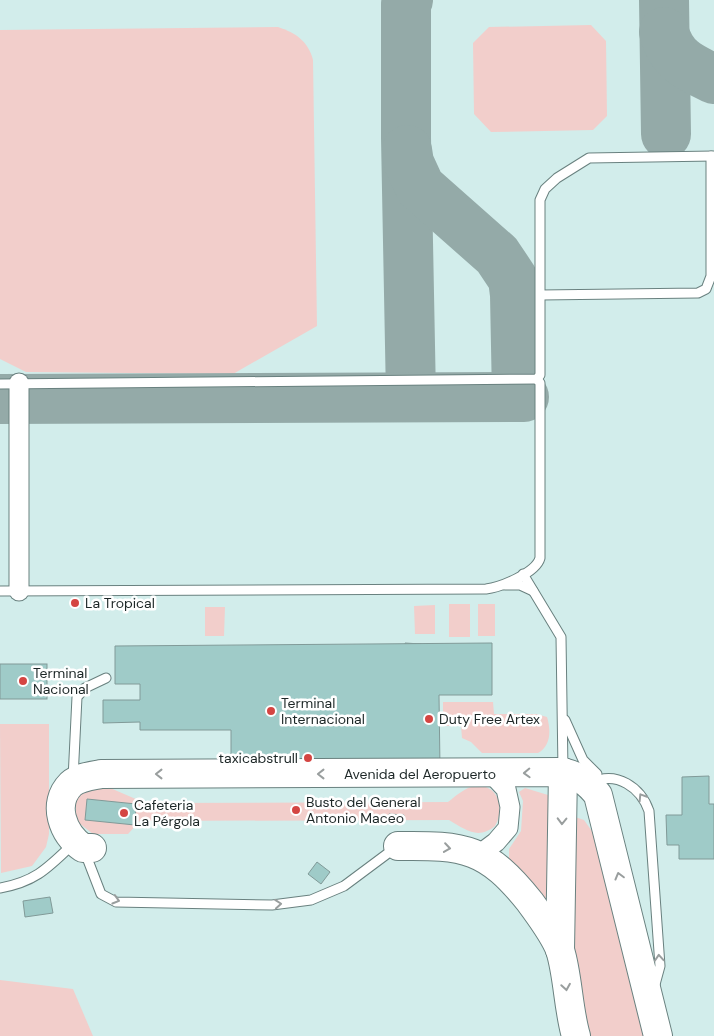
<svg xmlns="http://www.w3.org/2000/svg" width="714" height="1036" font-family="'DM Sans',sans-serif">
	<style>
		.green { fill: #f2cecb }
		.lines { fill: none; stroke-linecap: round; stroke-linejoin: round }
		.taxiway { stroke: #94aaa8; stroke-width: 50 }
		.building { fill: #9fcbc8; stroke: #819a98 }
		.lane-casing { stroke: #69817f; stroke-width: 11 }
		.street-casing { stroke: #69817f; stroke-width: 21 }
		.primary-casing { stroke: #69817f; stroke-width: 30 }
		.lane { stroke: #fff; stroke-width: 9 }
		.street { stroke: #fff; stroke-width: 19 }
		.primary { stroke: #fff; stroke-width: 28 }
		.oneway { stroke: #999e9e }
		.poi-dot { fill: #d44542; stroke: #fff; stroke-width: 2 }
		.labels { text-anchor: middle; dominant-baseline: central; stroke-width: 5; stroke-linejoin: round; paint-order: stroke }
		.poi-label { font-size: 14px; fill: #1d2727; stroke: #fff; text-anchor: start }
		.street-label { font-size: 14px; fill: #1d2727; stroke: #fff }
	</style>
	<rect width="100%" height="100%" fill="#d2edeb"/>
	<g class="green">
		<path d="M591 25 606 41 607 116 593 130 491 132 474 114 473 43 489 27Z"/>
		<path d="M278 27C296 33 308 41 313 60L317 326 233 374 26 372 0 359V30Z"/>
		<rect x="449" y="604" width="21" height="33"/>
		<rect x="478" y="604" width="17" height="32"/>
		<path d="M435 605V634H415L414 606Z"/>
		<path d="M205 607H225L224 636H205Z"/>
		<path d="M443 702H493L494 714H536L547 717C551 730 551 746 538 753H482L471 742 462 738 461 726H443Z"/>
		<path d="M0 724H49V834L46 847 32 866 1 873Z"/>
		<path d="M94 781 145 803 448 802C456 796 465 787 476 786 499 784 505 809 495 826 478 840 466 830 449 820L140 821 128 834H93L79 823 76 816V798Z"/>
		<path d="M525 788 548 795 550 802 553 920 509 862V849L521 831 523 801 519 792Z"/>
		<path d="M575 817 584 820 594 834 646 1036H586L571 954Z"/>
		<path d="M0 980 73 989 93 1036H0Z"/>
	</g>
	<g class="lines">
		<g class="taxiway">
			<path d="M408 0 406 4V138L411 397"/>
			<path d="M664 0 666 134"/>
			<path d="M664 32C672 60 689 67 714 79"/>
			<path d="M407 150 409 163 420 187 497 255 513 279 515 295 517 397"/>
			<path d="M0 399 524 397"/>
		</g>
	</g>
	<g class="building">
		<path d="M405 643 421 644V661H405Z"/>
		<path d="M492 643V695H439L440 768 231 769V730H140V722L103 723V700H140V684H115V646Z"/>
		<rect x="0" y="664" width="47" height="35"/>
		<path d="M709 776V804H714V859H679V845H667L666 815H682V777Z"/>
		<path d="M87 799 136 804 135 825 85 820Z"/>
		<path d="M389 814 404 815V823H388Z"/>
		<path d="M317 862 330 872 321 884 308 874Z"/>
		<path d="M50 897 53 913 25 917 23 901Z"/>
	</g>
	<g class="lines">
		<defs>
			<g id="lane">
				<path d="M541 295 698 293 706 289 711 276V156"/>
				<path d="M0 384 537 379 540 375V200L545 189 557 178 589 158 714 156"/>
				<path d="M523 574 561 637 563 770"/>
				<path d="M505 585H520L533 591"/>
				<path d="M0 591 486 589C501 587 536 573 540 558V383L537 379"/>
				<path d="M565 720 583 760 597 774"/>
				<path d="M73 779 77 697 85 688 106 678"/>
				<path d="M591 783C617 770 641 788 649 811L660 966 654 988"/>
				<path d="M84 850 101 894 116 902 272 905 311 900 344 886 395 848"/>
				<path d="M0 888C35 882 48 868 73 844"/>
			</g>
			<g id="street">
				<path d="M19 383V591"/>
				<path d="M480 854 496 842 508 828 510 807 506 789 492 774"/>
			</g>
			<g id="primary">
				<path d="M398 846C465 845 487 848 530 902 540 916 554 934 560 950 568 975 568 1009 576 1036"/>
				<path d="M92 848H83C63 834 51 804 71 784 79 777 91 776 101 774L563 772C579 776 588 782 598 795L658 1036"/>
				<path d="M560 950 563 772"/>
			</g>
		</defs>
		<use href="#lane" class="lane-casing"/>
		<use href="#street" class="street-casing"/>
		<use href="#primary" class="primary-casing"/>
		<use href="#lane" class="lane"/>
		<use href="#street" class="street"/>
		<use href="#primary" class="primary"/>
	</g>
	<defs><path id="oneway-chevron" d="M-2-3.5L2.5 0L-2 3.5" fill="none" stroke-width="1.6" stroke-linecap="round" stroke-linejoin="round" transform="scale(1.25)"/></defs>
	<g class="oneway">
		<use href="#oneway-chevron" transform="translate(527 773) rotate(178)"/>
		<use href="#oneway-chevron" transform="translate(159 774) rotate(180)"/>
		<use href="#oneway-chevron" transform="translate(321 774) rotate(180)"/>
		<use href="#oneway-chevron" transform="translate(642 797) rotate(-122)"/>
		<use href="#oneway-chevron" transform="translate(562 821) rotate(91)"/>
		<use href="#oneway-chevron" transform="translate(447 848) rotate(8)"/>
		<use href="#oneway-chevron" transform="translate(619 876) rotate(-105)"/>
		<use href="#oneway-chevron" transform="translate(116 900) rotate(16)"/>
		<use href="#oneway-chevron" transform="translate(278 904) rotate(-5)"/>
		<use href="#oneway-chevron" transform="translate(659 958) rotate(-94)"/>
		<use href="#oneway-chevron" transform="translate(566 987) rotate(81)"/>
	</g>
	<g class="poi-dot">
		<circle cx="75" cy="603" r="5"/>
		<circle cx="23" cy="681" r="5"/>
		<circle cx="271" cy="711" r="5"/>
		<circle cx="429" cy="719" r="5"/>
		<circle cx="308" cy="758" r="5"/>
		<circle cx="296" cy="810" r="5"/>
		<circle cx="124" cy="813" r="5"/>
	</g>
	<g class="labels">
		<g class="poi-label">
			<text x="85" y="603">La Tropical</text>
			<text x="33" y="673">Terminal<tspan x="33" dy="16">Nacional</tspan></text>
			<text x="281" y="703">Terminal<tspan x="281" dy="16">Internacional</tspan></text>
			<text x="439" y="719">Duty Free Artex</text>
			<text x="298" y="758" text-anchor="end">taxicabstrull</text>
			<text x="306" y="802">Busto del General<tspan x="306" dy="16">Antonio Maceo</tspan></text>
			<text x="134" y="805">Cafeteria<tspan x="134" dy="16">La Pérgola</tspan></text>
		</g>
		<g class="street-label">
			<text x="420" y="774">Avenida del Aeropuerto</text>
		</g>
	</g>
</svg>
